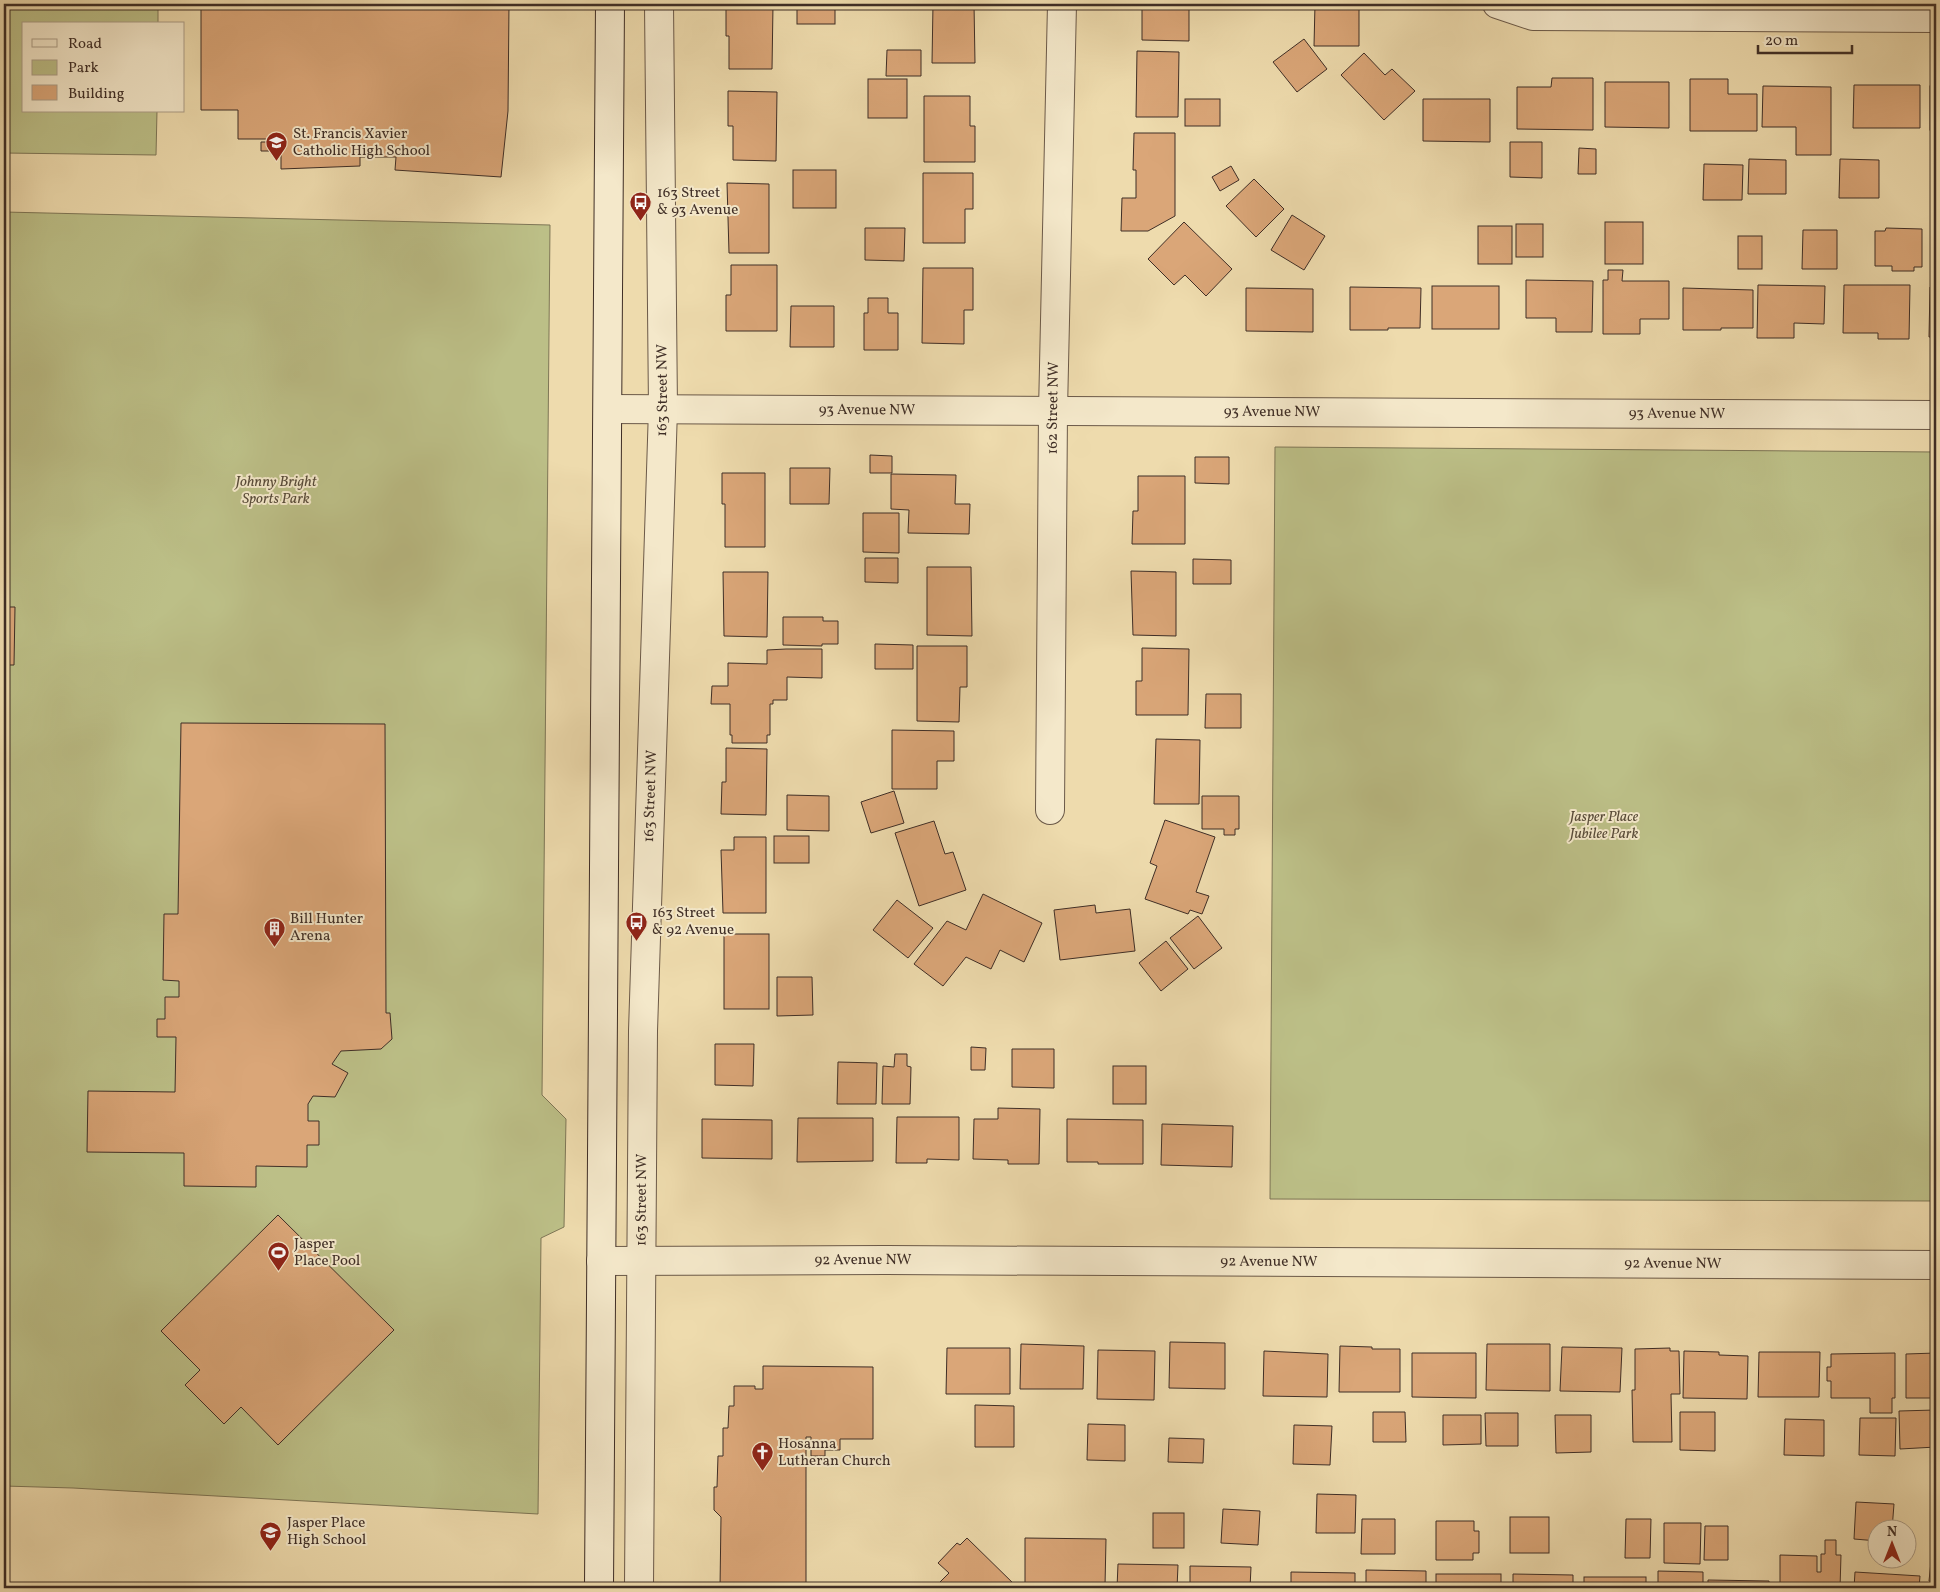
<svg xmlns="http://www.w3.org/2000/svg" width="1940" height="1592" font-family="Vollkorn,serif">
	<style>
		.green { fill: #bcbf87; stroke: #7e7656 }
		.building { fill: #daa678; stroke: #3f2e26 }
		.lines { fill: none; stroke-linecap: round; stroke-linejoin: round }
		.minor-casing { stroke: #6b5948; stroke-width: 30 }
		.tertiary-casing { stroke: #6b5948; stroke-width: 30 }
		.secondary-casing { stroke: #3f2e26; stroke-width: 30 }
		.minor { stroke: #f4e8ca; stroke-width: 28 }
		.tertiary { stroke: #f4e8ca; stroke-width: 28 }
		.secondary { stroke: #f4e8ca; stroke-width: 28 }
		.labels { text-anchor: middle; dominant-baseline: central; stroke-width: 4; stroke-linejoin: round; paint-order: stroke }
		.poi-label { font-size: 15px; fill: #3f2e26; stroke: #f4e8ca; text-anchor: start }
		.street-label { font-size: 15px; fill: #3f2e26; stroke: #f4e8ca }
		.park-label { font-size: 15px; font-style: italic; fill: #584b39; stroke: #f4e8ca }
	</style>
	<rect width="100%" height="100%" fill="#eedbad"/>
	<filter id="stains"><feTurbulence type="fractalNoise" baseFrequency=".004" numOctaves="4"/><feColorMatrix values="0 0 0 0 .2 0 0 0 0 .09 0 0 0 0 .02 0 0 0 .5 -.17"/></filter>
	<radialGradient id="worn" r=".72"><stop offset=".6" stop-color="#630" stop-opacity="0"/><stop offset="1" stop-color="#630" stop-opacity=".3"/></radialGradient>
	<g class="green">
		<path d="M4 4H158V24H24V111H157L156 155 4 153Z"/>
		<path d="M4 212 550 225 542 1095 566 1119 564 1227 541 1238 538 1514 73 1488 4 1486Z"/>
		<path d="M1275 447 1936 452V1201L1270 1199Z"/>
	</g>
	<g class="building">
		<path d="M201 4H509L508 111 501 177 395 170 396 157H360V166L281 169V151H261V142H280V139H238V110H201Z"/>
		<rect x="797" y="4" width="38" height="20"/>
		<path d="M933 4H974L975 63H932Z"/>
		<path d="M1147 4H1189V41L1142 40V6H1147Z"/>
		<path d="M1315 4H1359V46H1314Z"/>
		<path d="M726 5H773L772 69H729V36H726Z"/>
		<path d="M1304 39 1327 69 1297 92 1273 62Z"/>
		<path d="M887 50H921V76H886Z"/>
		<path d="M1137 51 1179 52 1178 117H1136Z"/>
		<path d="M1364 53 1385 75 1392 69 1415 91 1384 120 1341 75Z"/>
		<path d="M1552 78H1593V130L1517 129V87H1551Z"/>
		<rect x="868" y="79" width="39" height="39"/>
		<path d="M1690 79H1728V94H1757V131H1690Z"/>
		<path d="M1605 82H1669V128L1605 127Z"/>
		<path d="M1854 85H1920V128H1853Z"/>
		<path d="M1763 86 1831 87V155H1796V127H1762Z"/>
		<rect x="1930" y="86" width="6" height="44"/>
		<path d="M728 91 777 92 776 161 733 160V126H728Z"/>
		<path d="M924 96H970V126H975V162H924Z"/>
		<rect x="1185" y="99" width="35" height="27"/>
		<path d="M1423 99H1490V142L1423 141Z"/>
		<path d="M1134 133H1175V216L1148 231H1121L1122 198H1136V170H1133Z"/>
		<path d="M1510 142H1542V178L1510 177Z"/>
		<path d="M1579 148 1596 149V174H1578Z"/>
		<path d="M1749 159 1786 160V194H1748Z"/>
		<path d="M1840 159 1879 160V198H1839Z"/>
		<path d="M1704 164 1743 165 1742 200H1703Z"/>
		<path d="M1231 166 1239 180 1220 191 1212 177Z"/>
		<rect x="793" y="170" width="43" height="38"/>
		<path d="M923 173H973V209H965V243H923Z"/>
		<path d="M1254 179 1284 209 1256 237 1226 206Z"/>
		<path d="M727 183 769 184V253H729Z"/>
		<path d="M1292 215 1325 236 1304 270 1271 250Z"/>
		<path d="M1184 222 1232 269 1206 296 1185 275 1174 285 1148 259Z"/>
		<rect x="1605" y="222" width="38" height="42"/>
		<rect x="1516" y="224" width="27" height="33"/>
		<rect x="1478" y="226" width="34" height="38"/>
		<path d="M865 228H905L904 261 865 260Z"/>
		<path d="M1886 228 1922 229V267H1914V271H1892V266H1875V231H1885Z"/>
		<path d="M1803 230H1837V269H1802Z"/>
		<rect x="1738" y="236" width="24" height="33"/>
		<path d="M731 265H777V331H726V295H731Z"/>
		<path d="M923 268H973V310H964V344L922 343Z"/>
		<path d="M1608 270H1623L1622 281H1669V319H1640V334H1603V280H1608Z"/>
		<path d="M1526 280 1593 281 1592 332H1556V318H1526Z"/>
		<path d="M1758 285 1825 286 1824 324 1794 323V338H1757Z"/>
		<path d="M1844 285H1910L1909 339H1878V333H1843Z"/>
		<rect x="1432" y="286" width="67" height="43"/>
		<path d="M1350 287 1421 288 1420 328H1388V330H1350Z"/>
		<path d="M1930 287 1936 288V337H1929Z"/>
		<path d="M1246 288 1313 289V332L1246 331Z"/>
		<path d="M1683 288 1753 290V328H1721V330H1683Z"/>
		<path d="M868 298H888V313H898V350H864V313H868Z"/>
		<path d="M791 306H834V347H790Z"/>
		<path d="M870 455 892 456V473H870Z"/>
		<path d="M1195 457H1229V484L1195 483Z"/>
		<path d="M790 468H830L829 504H790Z"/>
		<path d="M722 473H765V547H725V504H722Z"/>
		<path d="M891 474 956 475 955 504H970L969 534 908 533 909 510 891 509Z"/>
		<path d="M1138 476H1185V544H1132L1133 511H1138Z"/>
		<path d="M863 513H899V553L863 552Z"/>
		<path d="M865 558H898V583L865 582Z"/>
		<path d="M1193 559 1231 560V584H1193Z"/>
		<path d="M927 567H971L972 636 927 635Z"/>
		<path d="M1131 571 1176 572V636L1133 635Z"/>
		<path d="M723 572H768L767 637 724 636Z"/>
		<path d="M4 607H15L14 665H4Z"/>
		<path d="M783 617H823V621H838V644H822V646L783 645Z"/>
		<path d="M875 644 913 645V669H875Z"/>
		<path d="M917 646H967V687H960L959 722 917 721Z"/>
		<path d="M1142 648 1189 649 1188 715H1136V681H1142Z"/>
		<path d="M786 649H822V678L787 677V700H773V704H770V735H767V743H732V735H730V704H711L712 686H728V663L767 664V650Z"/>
		<path d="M1206 694H1241V728H1205Z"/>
		<path d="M181 723 385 724 386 1013H390L392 1039 381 1049 341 1051 332 1064 348 1073 335 1097 313 1096 308 1104V1121H319V1145H307V1167L256 1166V1187L184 1186V1153L87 1152 88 1091 175 1092 176 1037H157V1019H165V997H179V981L163 980 164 914H178Z"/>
		<path d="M892 730 954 731V761H937V789H892Z"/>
		<path d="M1156 739 1200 740 1199 804H1154Z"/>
		<path d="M726 748 767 749 766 815 721 814 722 782H726Z"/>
		<path d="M894 791 904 823 871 833 861 802Z"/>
		<path d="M787 795 829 796V831L787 830Z"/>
		<path d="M1202 796H1239V829H1235V835H1224V829H1202Z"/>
		<path d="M1165 820 1215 837 1196 892 1209 896 1202 914 1190 910 1188 914 1145 899 1157 866 1150 863Z"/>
		<path d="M934 821 945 854 953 852 966 890 919 906 895 833Z"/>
		<rect x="774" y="836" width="35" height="27"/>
		<path d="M734 837H766V913H723L721 850H734Z"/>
		<path d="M983 894 1042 923 1024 962 1000 950 991 969 966 957 943 986 914 964 947 921 966 930Z"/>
		<path d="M897 900 933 928 908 958 873 930Z"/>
		<path d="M1095 905 1096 913 1130 909 1135 951 1060 960 1054 910Z"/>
		<path d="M1198 916 1222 948 1194 969 1170 938Z"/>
		<rect x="724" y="934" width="45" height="75"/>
		<path d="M1166 941 1188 969 1161 991 1139 963Z"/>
		<path d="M777 977H812L813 1015 777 1016Z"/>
		<path d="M715 1044H754L753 1086 715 1085Z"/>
		<path d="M971 1047 986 1048 985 1070H971Z"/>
		<path d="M1012 1049H1054V1088L1012 1087Z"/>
		<path d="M895 1054H907V1066L911 1067 910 1104H882L883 1066 894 1067Z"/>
		<path d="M838 1062 877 1063 876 1104H837Z"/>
		<rect x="1113" y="1066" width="33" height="38"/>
		<path d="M998 1108 1040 1109 1039 1164H1008V1160L973 1159 974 1119H998Z"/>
		<path d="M897 1117H959V1160L927 1159V1163H896Z"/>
		<path d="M798 1118H873V1161L797 1162Z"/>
		<path d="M702 1119 772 1120V1159L702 1158Z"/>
		<path d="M1067 1119 1143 1120V1164H1098V1162H1067Z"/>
		<path d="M1162 1124 1233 1126 1232 1167 1161 1165Z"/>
		<path d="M278 1215 394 1330 278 1445 241 1407 224 1424 185 1385 200 1370 161 1331Z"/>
		<path d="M1170 1342 1225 1343V1389L1169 1388Z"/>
		<path d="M1021 1344 1084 1346 1083 1389H1020Z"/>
		<path d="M1487 1344H1550V1391L1486 1390Z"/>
		<path d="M1340 1346 1372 1347V1349H1400V1392H1339Z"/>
		<path d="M1562 1347 1622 1348 1620 1392 1560 1391Z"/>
		<path d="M947 1348H1010V1394H946Z"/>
		<path d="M1670 1348V1351H1679L1680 1394H1671L1672 1442H1633L1632 1390H1635V1349Z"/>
		<path d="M1098 1350 1155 1351 1154 1400 1097 1399Z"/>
		<path d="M1264 1351 1328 1354 1327 1397 1263 1396Z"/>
		<path d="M1684 1351 1719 1352V1355L1748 1356 1747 1399 1683 1398Z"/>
		<path d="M1759 1352H1820L1819 1397H1758Z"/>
		<path d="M1412 1353H1476V1398L1412 1397Z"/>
		<path d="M1895 1353V1398H1892V1413H1870V1398H1831V1381H1827V1367H1831V1354Z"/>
		<path d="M1936 1353V1398H1906V1354Z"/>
		<path d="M763 1366 873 1367V1439H840V1450H825V1456H811V1437H806V1588H720L721 1517 714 1510V1487H717L718 1456H723V1428H728L729 1406H734V1386H755V1389H763Z"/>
		<path d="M975 1405 1014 1406V1447H975Z"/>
		<path d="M1935 1410 1936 1447 1900 1449 1899 1411Z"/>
		<path d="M1373 1412H1405L1406 1442H1373Z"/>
		<path d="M1680 1412H1715V1451L1680 1450Z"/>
		<path d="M1485 1413H1518V1446H1486Z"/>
		<path d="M1443 1415H1481V1444L1443 1445Z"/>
		<path d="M1555 1415H1591V1452L1556 1453Z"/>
		<path d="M1860 1418H1896L1895 1456 1859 1455Z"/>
		<path d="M1785 1419 1824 1420V1456L1784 1455Z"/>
		<path d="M1088 1424 1125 1425V1461L1087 1460Z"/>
		<path d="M1294 1425 1332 1426 1330 1465 1293 1464Z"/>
		<path d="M1169 1438 1204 1439 1203 1463 1168 1462Z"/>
		<path d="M1317 1494 1356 1495 1355 1533H1316Z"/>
		<path d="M1856 1502 1894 1504 1892 1530H1878V1541L1854 1539Z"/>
		<path d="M1223 1509 1260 1511 1258 1545 1221 1543Z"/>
		<rect x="1153" y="1513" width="31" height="35"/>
		<rect x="1510" y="1517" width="39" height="36"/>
		<path d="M1362 1519H1395V1554H1361Z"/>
		<path d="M1626 1519H1651L1650 1558H1625Z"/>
		<path d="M1436 1521H1474V1531H1479V1553H1473V1560H1436Z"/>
		<path d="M1664 1523H1701L1700 1564 1664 1563Z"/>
		<path d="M1935 1523H1936V1582L1929 1581Z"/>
		<path d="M1705 1526H1728V1560H1704Z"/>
		<path d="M967 1538 1018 1588H934L949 1573 938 1563 957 1543 960 1545Z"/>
		<path d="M1025 1538 1106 1539 1105 1586 1025 1585Z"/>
		<path d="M1825 1540H1836V1555H1841L1840 1588H1780V1555L1817 1556V1572H1821V1554H1825Z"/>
		<path d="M1118 1564 1178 1565 1177 1588H1117Z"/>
		<path d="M1190 1566 1251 1567 1250 1588H1190Z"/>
		<path d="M1366 1570 1426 1571V1588H1366Z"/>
		<path d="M1658 1571 1703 1572V1588H1658Z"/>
		<path d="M1291 1572 1355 1573V1588H1291Z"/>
		<path d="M1855 1572 1920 1576 1919 1588H1854Z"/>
		<rect x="1436" y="1574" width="65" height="14"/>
		<path d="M1513 1574 1573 1575V1588H1513Z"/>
		<rect x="1584" y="1577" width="62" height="11"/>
		<path d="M1708 1580 1769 1581V1588H1708Z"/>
	</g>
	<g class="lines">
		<defs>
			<g id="minor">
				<path d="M1497 4 1533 16 1936 18"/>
				<path id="s1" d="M608 409 1936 415"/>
				<path id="s2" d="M1050 810 1053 411 1062 4"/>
				<path id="s3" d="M639 1588 643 1031 663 409 659 4"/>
			</g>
			<g id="tertiary">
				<path id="s4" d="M601 1261 886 1260 1936 1265"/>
			</g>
			<path id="secondary" d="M599 1588 610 4"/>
		</defs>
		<use href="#minor" class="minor-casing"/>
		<use href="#tertiary" class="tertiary-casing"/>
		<use href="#secondary" class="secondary-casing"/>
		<use href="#minor" class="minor"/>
		<use href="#tertiary" class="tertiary"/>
		<use href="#secondary" class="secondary"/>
	</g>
	<defs>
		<symbol id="school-pin" viewBox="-11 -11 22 30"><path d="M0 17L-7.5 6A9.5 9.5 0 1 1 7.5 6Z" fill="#8f2418" stroke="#f4e8ca"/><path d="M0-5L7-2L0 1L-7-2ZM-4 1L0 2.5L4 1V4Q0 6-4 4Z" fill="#fff"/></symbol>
		<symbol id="bus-pin" viewBox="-11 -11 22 30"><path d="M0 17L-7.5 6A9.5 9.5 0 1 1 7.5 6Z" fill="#8f2418" stroke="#f4e8ca"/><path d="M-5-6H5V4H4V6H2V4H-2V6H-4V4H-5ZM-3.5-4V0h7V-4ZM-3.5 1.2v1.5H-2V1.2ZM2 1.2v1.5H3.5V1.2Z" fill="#fff"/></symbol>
		<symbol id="building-pin" viewBox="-11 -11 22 30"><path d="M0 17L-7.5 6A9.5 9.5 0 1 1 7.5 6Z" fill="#8f2418" stroke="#f4e8ca"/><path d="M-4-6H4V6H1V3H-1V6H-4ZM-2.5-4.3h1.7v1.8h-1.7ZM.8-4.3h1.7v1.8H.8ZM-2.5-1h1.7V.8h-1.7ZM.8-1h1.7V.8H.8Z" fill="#fff"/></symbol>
		<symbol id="stadium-pin" viewBox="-11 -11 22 30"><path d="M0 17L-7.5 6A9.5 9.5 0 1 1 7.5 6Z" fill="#8f2418" stroke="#f4e8ca"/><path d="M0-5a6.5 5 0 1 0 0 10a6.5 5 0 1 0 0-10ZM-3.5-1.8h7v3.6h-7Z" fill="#fff"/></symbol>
		<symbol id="church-pin" viewBox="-11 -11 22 30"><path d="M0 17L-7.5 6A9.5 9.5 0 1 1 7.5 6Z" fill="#8f2418" stroke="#f4e8ca"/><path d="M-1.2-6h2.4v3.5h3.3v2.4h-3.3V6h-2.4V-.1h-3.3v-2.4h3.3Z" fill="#fff"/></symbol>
	</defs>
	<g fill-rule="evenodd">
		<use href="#school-pin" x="264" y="130" width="25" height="34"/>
		<use href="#bus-pin" x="628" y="190" width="25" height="34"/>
		<use href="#bus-pin" x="624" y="910" width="25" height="34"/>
		<use href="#building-pin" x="262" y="916" width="25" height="34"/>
		<use href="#stadium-pin" x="266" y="1240" width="25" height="34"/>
		<use href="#church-pin" x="750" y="1440" width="25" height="34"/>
		<use href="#school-pin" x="258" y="1520" width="25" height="34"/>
	</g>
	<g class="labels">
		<g class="poi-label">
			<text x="293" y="134">St. Francis Xavier<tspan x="293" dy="17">Catholic High School</tspan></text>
			<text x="657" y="193">163 Street<tspan x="657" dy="17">&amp; 93 Avenue</tspan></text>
			<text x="652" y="913">163 Street<tspan x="652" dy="17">&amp; 92 Avenue</tspan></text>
			<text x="290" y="919">Bill Hunter<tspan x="290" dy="17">Arena</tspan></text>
			<text x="294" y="1244">Jasper<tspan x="294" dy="17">Place Pool</tspan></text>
			<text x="778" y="1444">Hosanna<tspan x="778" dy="17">Lutheran Church</tspan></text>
			<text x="287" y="1523">Jasper Place<tspan x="287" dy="17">High School</tspan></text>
		</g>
		<g class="street-label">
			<text stroke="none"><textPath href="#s3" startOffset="1198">163 Street NW</textPath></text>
			<text stroke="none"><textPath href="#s2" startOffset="402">162 Street NW</textPath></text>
			<text stroke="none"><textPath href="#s1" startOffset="259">93 Avenue NW</textPath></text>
			<text stroke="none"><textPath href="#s1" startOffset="664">93 Avenue NW</textPath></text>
			<text stroke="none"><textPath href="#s1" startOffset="1069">93 Avenue NW</textPath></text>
			<text stroke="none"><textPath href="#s3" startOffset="792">163 Street NW</textPath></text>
			<text stroke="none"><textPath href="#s3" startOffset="388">163 Street NW</textPath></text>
			<text stroke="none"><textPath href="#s4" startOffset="262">92 Avenue NW</textPath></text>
			<text stroke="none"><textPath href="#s4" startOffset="668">92 Avenue NW</textPath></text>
			<text stroke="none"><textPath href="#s4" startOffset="1072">92 Avenue NW</textPath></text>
		</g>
		<g class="park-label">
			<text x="276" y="482">Johnny Bright<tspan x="276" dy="17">Sports Park</tspan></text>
			<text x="1604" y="817">Jasper Place<tspan x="1604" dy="17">Jubilee Park</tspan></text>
		</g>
	</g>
	<rect width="1940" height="1592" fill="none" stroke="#eedbad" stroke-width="20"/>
	<rect x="5" y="5" width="1930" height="1582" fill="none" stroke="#3f2e26" stroke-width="2.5"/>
	<rect x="10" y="10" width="1920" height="1572" fill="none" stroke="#3f2e26"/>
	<rect x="22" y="22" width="162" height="90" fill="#f4e8ca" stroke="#ac9e88"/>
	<rect x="32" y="39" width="25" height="8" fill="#f4e8ca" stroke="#ac9e88"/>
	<text x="68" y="48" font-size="15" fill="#3f2e26">Road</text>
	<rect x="32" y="60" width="25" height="15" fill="#bcbf87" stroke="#ac9e88"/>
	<text x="68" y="72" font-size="15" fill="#3f2e26">Park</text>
	<rect x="32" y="85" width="25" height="15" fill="#daa678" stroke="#ac9e88"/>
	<text x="68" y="98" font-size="15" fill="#3f2e26">Building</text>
	<g transform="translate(1892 1544)"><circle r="24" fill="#f4e8ca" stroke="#ac9e88"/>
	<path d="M0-4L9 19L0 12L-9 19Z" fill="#8f2418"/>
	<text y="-8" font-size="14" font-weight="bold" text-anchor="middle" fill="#3f2e26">N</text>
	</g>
	<path d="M1758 45v8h94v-8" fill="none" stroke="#3f2e26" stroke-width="2.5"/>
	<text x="1765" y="45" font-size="15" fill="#3f2e26" stroke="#f4e8ca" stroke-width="4" paint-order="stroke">20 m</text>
	<rect width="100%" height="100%" filter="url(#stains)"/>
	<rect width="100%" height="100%" fill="url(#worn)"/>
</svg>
